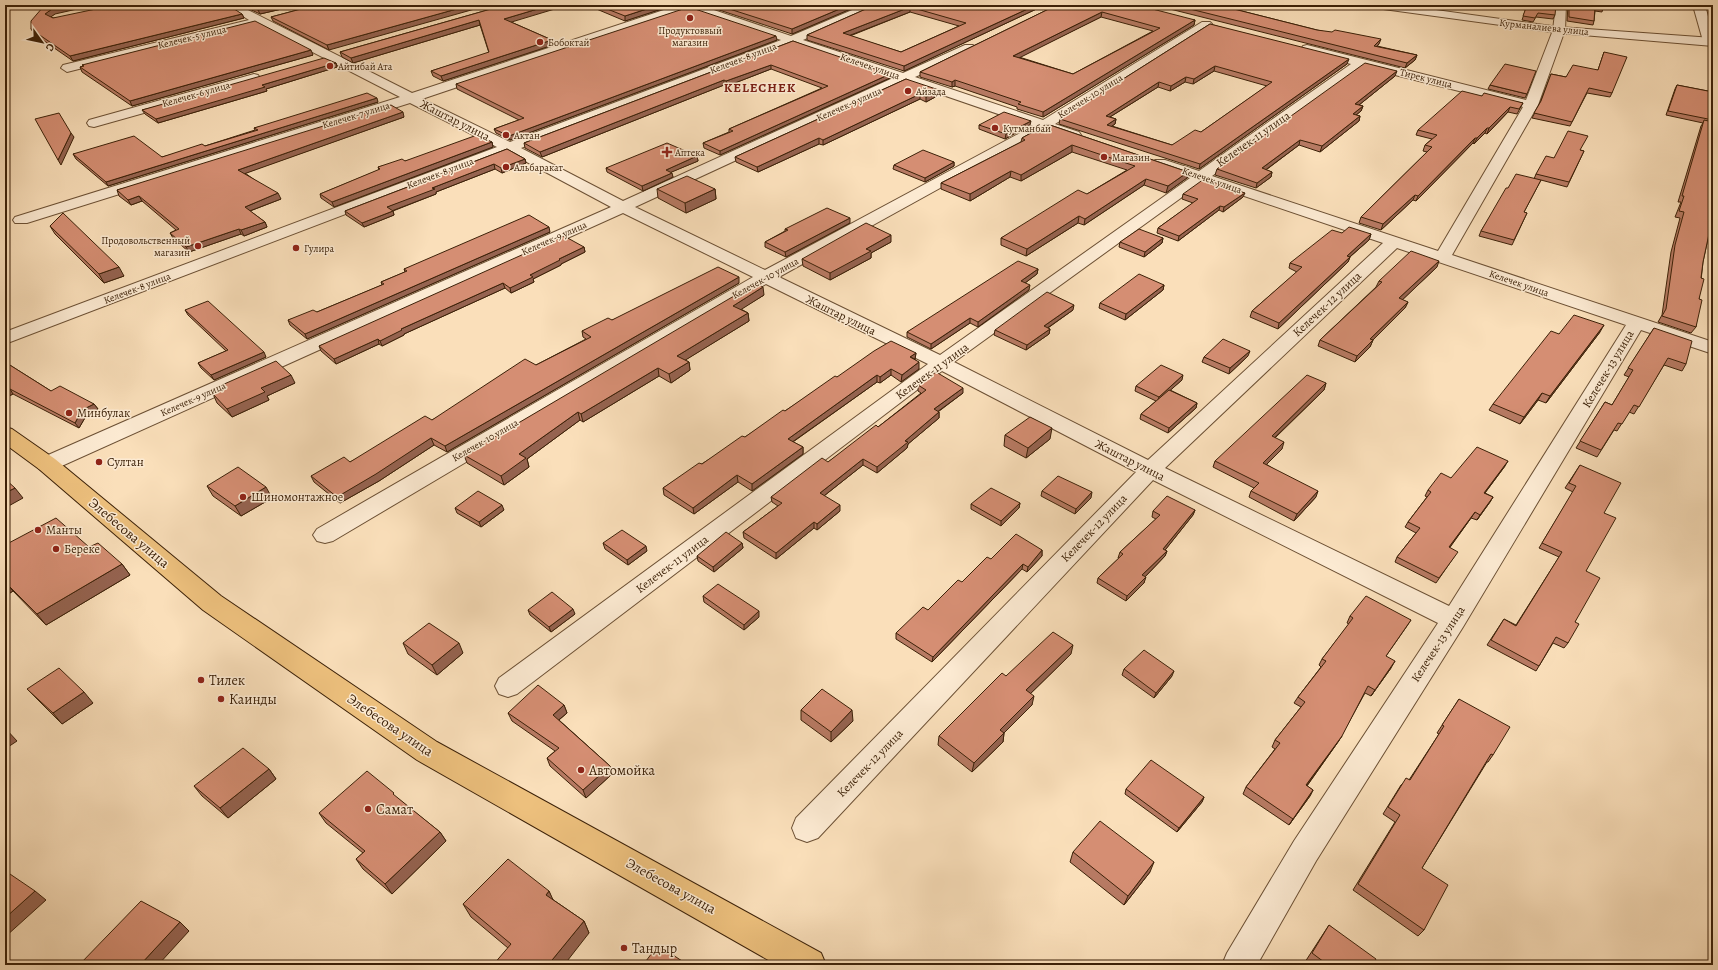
<svg xmlns="http://www.w3.org/2000/svg" width="1718" height="970" font-family="Alegreya,serif">
	<style>
		.lines { fill: none; stroke-linecap: round; stroke-linejoin: round }
		.minor-casing { stroke: #6c5034; stroke-width: 2 }
		.tertiary-casing { stroke: #6c5034; stroke-width: 2 }
		.primary-casing { stroke: #3c2108; stroke-width: 2 }
		.minor { fill: #fcead2; fill-rule: evenodd }
		.tertiary { fill: #fcead2; fill-rule: evenodd }
		.primary { fill: #edc07d; fill-rule: evenodd }
		.wall { fill: #b77a63; stroke: #3c2108; fill-rule: evenodd }
		.shaded-wall { fill: #956350; stroke: #3c2108 }
		.building { fill: #d58e73; stroke: #3c2108; fill-rule: evenodd }
		.poi-dot { fill: #8f2418; stroke: #fcead2; stroke-width: 1.5 }
		.labels { text-anchor: middle; dominant-baseline: central; stroke-width: 3; stroke-linejoin: round; paint-order: stroke }
		.far-street-label { font-size: 10px; fill: #3c2108; stroke: #fcead2 }
		.far-poi-label { font-size: 10px; fill: #3c2108; stroke: #fcead2; text-anchor: start }
		.street-label { font-size: 12px; fill: #3c2108; stroke: #fcead2 }
		.poi-label { font-size: 12px; fill: #3c2108; stroke: #fcead2; text-anchor: start }
		.far-district-label { font-size: 13px; font-weight: bold; letter-spacing: 1px; fill: #7a1f14; stroke: #fcead2 }
		.near-street-label { font-size: 14px; fill: #3c2108; stroke: #fcead2 }
		.near-poi-label { font-size: 14px; fill: #3c2108; stroke: #fcead2; text-anchor: start }
	</style>
	<rect width="100%" height="100%" fill="#fadfba"/>
	<filter id="stains"><feTurbulence type="fractalNoise" baseFrequency=".005" numOctaves="4"/><feColorMatrix values="0 0 0 0 .2 0 0 0 0 .09 0 0 0 0 .02 0 0 0 .5 -.17"/></filter>
	<radialGradient id="worn" r=".72"><stop offset=".6" stop-color="#630" stop-opacity="0"/><stop offset="1" stop-color="#630" stop-opacity=".3"/></radialGradient>
	<g class="lines">
		<defs>
			<g id="minor">
				<path d="M225 5H238L412 93 679 5H699L791 36 864 5H878L877 7 803 40 903 73 965 45H973L975 48 973 51 915 77 1043 120 1202 22H1210L1212 24 1210 26 1055 124 1079 132 1081 135 1079 138 1074 139 1045 130 779 277 940 355 1190 178 1155 166 1153 163 1155 160H1165L1199 171 1351 64 1303 52 1301 49 1303 46 1307 45 1526 100 1553 30 1556 5H1566L1565 30 1538 105 1452 255 1713 342V354L1641 330 1463 627 1316 861 1257 965H1222L1227 953 1294 841 1438 623 1153 480 818 838 807 842 796 838 792 828 796 818 1136 472 942 371 517 694 508 697 499 694 495 686 499 678 928 364 766 284 333 541 325 543 317 541 313 535 317 529 753 277 623 213 55 469 47 471 39 469 36 464 39 459 611 207 508 152 5 344V332L497 147 410 103 27 223H15L13 220 15 217 400 97 254 22 253 25 67 72 61 68 63 65 249 20ZM689 9 781 40 510 142 422 99ZM792 44 893 78 623 201 521 148ZM1363 67 1523 107 1438 251 1212 176ZM905 82 1033 126 765 270 635 207ZM1203 182 1383 243 1148 460 954 362ZM1397 248 1626 325 1449 606 1165 468Z"/>
				<path d="M1700 6 1706 9 1713 35V44H1705L1703 41 1694 9Z"/>
				<path d="M254 74 258 75 260 78 258 81 94 127 89 126 87 123 89 120Z"/>
			</g>
			<path id="tertiary" d="M1371 5H1400L1559 27 1713 38V46L1559 33 1376 8Z"/>
			<path id="primary" d="M5 427 12 429 55 459 221 596 437 742 821 953 826 965H777L417 760 203 610 39 469 5 444Z"/>
		</defs>
		<use href="#minor" class="minor-casing"/>
		<use href="#tertiary" class="tertiary-casing"/>
		<use href="#primary" class="primary-casing"/>
		<use href="#minor" class="minor"/>
		<use href="#tertiary" class="tertiary"/>
		<use href="#primary" class="primary"/>
	</g>
	<g class="wall">
		<path d="M241 5H299L260 14Z"/>
		<path d="M316 5 329 50 273 21 271 17Z"/>
		<path d="M505 5 511 22 552 40 553 45 443 81 433 76 431 71 489 53 480 25 353 63 342 57 340 52Z"/>
		<path d="M587 5H674L625 21Z"/>
		<path d="M704 5H860L792 34Z"/>
		<path d="M875 5H1045L904 71 807 40V35ZM910 12 959 26 901 52 850 36Z"/>
		<path d="M1057 5 1195 20 1194 25 1043 117 1017 109V107L955 86 952 87 920 77V72ZM1101 17 1153 31 1073 74 1019 57Z"/>
		<path d="M1154 5H1218L1317 30 1379 44 1377 46 1417 55 1415 60 1405 68Z"/>
		<path d="M1527 5 1555 15 1553 19 1536 17 1533 22 1522 20Z"/>
		<path d="M1568 5H1603V8L1602 12 1595 11 1594 21 1593 25 1567 21Z"/>
		<path d="M46 6 55 14 51 16 53 18 242 14 244 18 73 61 34 34 31 29Z"/>
		<path d="M1210 24 1347 64 1199 169 1059 124 1060 119ZM1214 71 1267 86 1201 132 1172 145 1112 126 1115 124 1116 119 1110 117 1158 87 1170 91 1185 82 1193 84Z"/>
		<path d="M777 40 510 140 496 133 494 129 519 120 457 89 456 84Z"/>
		<path d="M793 41 890 78 720 155 704 148 703 143 729 132V129L822 88 771 69 727 86 724 85 542 157 525 148 524 143Z"/>
		<path d="M1604 52 1612 93 1610 97 1587 93 1570 126 1532 118 1540 103 1551 74 1566 77 1598 70Z"/>
		<path d="M313 55 132 106 82 72 80 67 83 66 82 65Z"/>
		<path d="M336 63 337 67 266 89 267 91 158 123 145 114 142 110Z"/>
		<path d="M1395 76 1359 105 1363 106 1361 111 1356 115 1360 116 1359 121 1320 152 1299 145 1266 170 1272 172 1271 177 1256 188 1215 175 1217 169Z"/>
		<path d="M906 79 939 95 926 102 920 99 823 145 819 144 758 172 736 162 735 157Z"/>
		<path d="M1490 85 1527 94 1525 98 1488 89Z"/>
		<path d="M1677 85 1713 92V215L1703 262 1696 327 1691 333 1658 322 1662 315 1671 252 1680 218 1675 217 1681 202H1678L1701 126 1703 123 1666 115 1675 89Z"/>
		<path d="M1482 96 1523 103 1517 114 1508 112 1487 134 1485 133 1474 144 1473 143 1416 201 1413 200 1381 230 1359 223 1361 217 1427 152 1423 151 1425 145 1432 139 1416 135 1418 130Z"/>
		<path d="M378 102 108 186 76 159 73 154 162 157 205 146 255 130 254 128Z"/>
		<path d="M404 117 245 173 281 199 250 211 265 222 267 227 244 236 241 234 189 252 173 238 170 233 176 230 142 201 131 205 119 196 117 190Z"/>
		<path d="M1047 124 1188 172 1187 178 1166 193 1144 185 1084 225 1078 223 1026 256 1001 245V238L1087 194 1127 170 1072 152 1021 181 1010 177 970 201 941 189V183L1021 142 1022 138Z"/>
		<path d="M979 125H1030L1005 139 979 129Z"/>
		<path d="M492 142 493 147 334 207 321 198 320 194 379 170 378 167 405 161Z"/>
		<path d="M507 149 525 159 526 163 502 173 495 169 436 192V194L393 211 394 215 364 227 346 215 345 211Z"/>
		<path d="M1580 150 1584 151 1567 187 1541 180 1524 212 1527 213 1512 245 1479 236 1481 231 1508 188 1534 179 1536 174 1554 158Z"/>
		<path d="M697 156 698 161 671 172 673 177 643 191 607 172 606 168Z"/>
		<path d="M954 162V166L925 182 893 169 894 165Z"/>
		<path d="M657 189H715L716 199 686 213 658 198Z"/>
		<path d="M1183 194 1243 197 1223 212 1219 210 1178 241 1157 233 1158 228 1193 203 1182 199Z"/>
		<path d="M850 223 786 257 765 247V242L785 231V229Z"/>
		<path d="M50 226 124 276 104 283 55 234Z"/>
		<path d="M550 232 307 339 290 325 288 320 317 312 382 285 381 282 405 272 404 269Z"/>
		<path d="M1342 233 1371 234 1369 240 1350 257 1348 262 1278 329 1250 317 1252 311 1297 272 1289 268 1290 263Z"/>
		<path d="M1163 238 1162 243 1144 257 1119 247 1120 242Z"/>
		<path d="M891 242 871 253V258L830 280 803 266 802 259Z"/>
		<path d="M584 247 585 252 561 264V265L533 279 534 282 511 293 505 288 404 334V335L382 346 379 344 336 364 321 351 319 346Z"/>
		<path d="M1437 267 1402 300 1408 302 1405 308 1373 340 1370 347 1355 362 1318 346 1320 340 1376 287 1379 281Z"/>
		<path d="M1038 269 1037 274 1025 283 1029 290 978 327 970 323 931 349 907 337V332Z"/>
		<path d="M739 283 447 452 434 445 379 481 340 503 314 482 311 476 350 462 432 420 536 365 586 339 583 337 582 331 612 320Z"/>
		<path d="M1164 285 1163 290 1125 320 1099 308 1100 303Z"/>
		<path d="M764 295 741 309 748 313 749 321 685 360 689 362 690 370 671 383 659 376 583 422 580 420 527 459 529 467 504 485 467 463 464 455Z"/>
		<path d="M185 310 266 357 214 380 201 368 198 363 226 351 188 315Z"/>
		<path d="M1073 310 1048 328 1050 329 1049 334 1026 350 994 335 995 330Z"/>
		<path d="M1654 328 1686 364 1682 371 1664 365 1634 414 1629 412 1617 431 1614 430 1597 457 1576 448 1605 402 1612 405 1629 377 1624 375Z"/>
		<path d="M1600 332 1546 403 1538 400 1520 424 1489 410 1493 404 1559 334Z"/>
		<path d="M916 353 915 359 919 369 901 382 891 375 880 383 877 382 793 442 803 447V454L752 491 738 482 694 514 664 495 663 488 745 437 837 377Z"/>
		<path d="M1248 356 1229 374 1202 362 1204 357Z"/>
		<path d="M5 362 51 391 94 404 98 409 86 416 79 428 13 394 5 398Z"/>
		<path d="M1182 380 1170 390 1197 403 1196 408 1168 433 1140 419 1141 414 1156 401 1135 391 1136 386Z"/>
		<path d="M295 383 267 396 269 400 232 417 217 403 213 394 225 389 222 385Z"/>
		<path d="M1326 383 1324 390 1275 438 1282 449 1266 464 1316 497 1294 521 1249 497 1251 491 1254 488 1213 467 1215 461Z"/>
		<path d="M918 385 963 393 938 412H939V418L908 444 907 448 877 473 863 465 824 496 840 511 817 530 814 528 776 559 744 538 743 532 778 506 772 502 771 497 828 462 878 427 921 393 918 391Z"/>
		<path d="M1005 435 1050 439 1026 458 1004 446Z"/>
		<path d="M1580 465 1604 513 1586 571 1575 622 1568 643 1564 648 1553 643 1539 666 1536 671 1487 645 1504 619 1516 625 1559 557 1539 548 1573 492 1565 488Z"/>
		<path d="M1505 466 1485 493 1493 497 1490 502 1477 520 1471 518 1449 548 1454 557 1436 583 1395 562 1397 557 1416 533 1405 527 1408 522 1427 497 1425 496 1428 490 1451 478Z"/>
		<path d="M207 486 272 498 241 516 213 496Z"/>
		<path d="M1042 491 1091 498 1075 514 1041 496Z"/>
		<path d="M1020 503 1019 508 1001 526 971 509V504Z"/>
		<path d="M455 508 504 510 481 527 457 513Z"/>
		<path d="M1195 510 1193 515 1165 550 1167 551 1165 556 1145 577 1144 583 1126 601 1097 583 1098 578 1119 558H1118L1120 552 1156 519 1152 517 1153 511Z"/>
		<path d="M603 543 647 551 628 565 605 549Z"/>
		<path d="M742 543 743 548 714 572 698 561 697 556Z"/>
		<path d="M5 545 89 547 122 564 130 575 46 625 13 591 7 595 5 593Z"/>
		<path d="M1042 550V556L1027 572 1022 569 932 662 896 639V633L928 610 991 559Z"/>
		<path d="M703 596 759 617 744 630 704 602Z"/>
		<path d="M528 610 575 614 551 632 530 615Z"/>
		<path d="M1350 616 1411 620 1407 626 1386 656 1391 668 1371 696 1365 693 1338 742 1307 786 1313 790 1310 796 1289 825 1243 794 1246 787 1275 749 1272 747 1275 740 1301 707 1294 703 1298 697 1321 667 1319 665 1322 659 1349 624 1347 623Z"/>
		<path d="M403 643 463 653 437 675 408 654Z"/>
		<path d="M1071 654 1030 694 1032 705 1004 733 1003 742 972 772 938 745 939 736 1006 676Z"/>
		<path d="M1124 669 1172 676 1154 698 1122 675Z"/>
		<path d="M27 689 93 703 62 724Z"/>
		<path d="M1459 699 1493 755 1488 762H1487L1422 868 1424 930 1418 936 1353 890 1395 822 1383 814 1401 785 1409 780 1439 734 1437 733Z"/>
		<path d="M564 705 567 713 559 720 610 766 612 774 586 798 550 766 547 758 555 751 512 721 508 713Z"/>
		<path d="M801 710 853 721 831 742 801 720Z"/>
		<path d="M269 769 276 779 228 818 202 796 194 786Z"/>
		<path d="M1126 789 1204 797 1202 802 1177 832 1125 794Z"/>
		<path d="M397 798 440 832 446 841 392 894 363 869 356 859 363 853 326 823 319 813Z"/>
		<path d="M1073 852 1150 872 1124 905 1070 862Z"/>
		<path d="M549 891 552 899 584 921 589 933 508 948 471 917 463 904Z"/>
		<path d="M1329 925 1373 965H1309L1305 962Z"/>
	</g>
	<g class="shaded-wall">
		<path d="M70 5H95L55 14 48 19 45 14 52 9Z"/>
		<path d="M278 5H299L260 14 258 10Z"/>
		<path d="M471 5H489L329 50 327 45Z"/>
		<path d="M551 5H568L505 24 504 19Z"/>
		<path d="M659 5H674L625 21V16Z"/>
		<path d="M849 5H860L792 34V29Z"/>
		<path d="M1036 5H1045L904 71V66Z"/>
		<path d="M910 7V12L843 38V33Z"/>
		<path d="M1102 12 1101 17 1013 61V56Z"/>
		<path d="M242 14 244 18 73 61 70 56Z"/>
		<path d="M479 20 480 25 353 63 351 58Z"/>
		<path d="M1195 20 1194 25 1043 117V112Z"/>
		<path d="M776 36 777 40 510 140 509 136Z"/>
		<path d="M1381 39 1379 44 1373 51 1374 46Z"/>
		<path d="M552 40 553 45 443 81 441 76Z"/>
		<path d="M311 50 313 55 132 106 130 101Z"/>
		<path d="M1417 55 1415 60 1405 68 1407 63Z"/>
		<path d="M1349 59 1347 64 1199 169 1200 164Z"/>
		<path d="M336 63 337 67 266 89 267 91 158 123 156 119 262 85Z"/>
		<path d="M771 65V69L727 86 726 81Z"/>
		<path d="M1215 66 1214 71 1193 84 1194 79Z"/>
		<path d="M1397 71 1395 76 1354 109 1355 104Z"/>
		<path d="M890 74V78L720 155V151Z"/>
		<path d="M1186 77 1185 82 1170 91 1171 86Z"/>
		<path d="M724 80V85L542 157 540 152Z"/>
		<path d="M955 80V86L952 87V82Z"/>
		<path d="M1159 82 1158 87 1105 120 1106 116Z"/>
		<path d="M939 90V95L926 102V97Z"/>
		<path d="M920 94V99L823 145V140Z"/>
		<path d="M377 98 378 102 108 186 106 182Z"/>
		<path d="M1363 106 1361 111 1351 119 1353 114Z"/>
		<path d="M1510 107 1508 112 1487 134 1489 128Z"/>
		<path d="M403 112 404 117 241 175 238 170Z"/>
		<path d="M1360 116 1359 121 1320 152 1322 146Z"/>
		<path d="M1116 119 1115 124 1106 130 1107 125Z"/>
		<path d="M1031 121 1030 125 1005 139 1006 134Z"/>
		<path d="M1487 128 1485 133 1474 144 1477 138Z"/>
		<path d="M71 133 74 137 61 165 58 160Z"/>
		<path d="M819 138V144L758 172 757 167Z"/>
		<path d="M1475 138 1473 143 1416 201 1418 196Z"/>
		<path d="M1300 140 1299 145 1260 174 1262 168Z"/>
		<path d="M492 142 493 147 334 207 332 202Z"/>
		<path d="M1072 145V152L1021 181V175Z"/>
		<path d="M697 156 698 161 667 174 666 170Z"/>
		<path d="M525 159 526 163 502 173 501 168Z"/>
		<path d="M954 162V166L925 182V178Z"/>
		<path d="M494 164 495 169 436 192V194L389 212 387 207 432 188Z"/>
		<path d="M1011 171 1010 177 970 201V194Z"/>
		<path d="M1188 172 1187 178 1166 193 1168 186Z"/>
		<path d="M1272 172 1271 177 1256 188 1257 183Z"/>
		<path d="M672 173 673 177 643 191 642 186Z"/>
		<path d="M1146 179 1144 185 1084 225 1085 219Z"/>
		<path d="M715 189 716 199 686 213 685 203Z"/>
		<path d="M278 193 281 199 247 212 245 207Z"/>
		<path d="M1245 193 1243 197 1223 212 1224 207Z"/>
		<path d="M1415 195 1413 200 1381 230 1383 224Z"/>
		<path d="M139 196 142 201 131 205 128 200Z"/>
		<path d="M1220 206 1219 210 1178 241 1179 236Z"/>
		<path d="M393 211 394 215 364 227 362 223Z"/>
		<path d="M1079 216 1078 223 1026 256 1027 249Z"/>
		<path d="M850 218V223L786 257 785 252Z"/>
		<path d="M265 222 267 227 244 236 241 230Z"/>
		<path d="M549 227 550 232 307 339 305 334Z"/>
		<path d="M239 229 241 234 189 252 186 247Z"/>
		<path d="M1371 234 1369 240 1345 261 1347 256Z"/>
		<path d="M891 235V242L871 253V258L830 280V273L866 249Z"/>
		<path d="M1163 238 1162 243 1144 257 1145 252Z"/>
		<path d="M584 247 585 252 561 264V265L533 279 534 282 511 293 510 288 530 275 559 259Z"/>
		<path d="M1350 257 1348 262 1278 329 1279 323Z"/>
		<path d="M1439 261 1437 267 1397 305 1399 298Z"/>
		<path d="M119 267 124 276 104 283 99 274Z"/>
		<path d="M1038 269 1037 274 1021 286V281Z"/>
		<path d="M739 277V283L447 452 445 446Z"/>
		<path d="M503 283 505 288 404 334V335L382 346 380 341 401 329Z"/>
		<path d="M1030 285 1029 290 978 327V322Z"/>
		<path d="M1164 285 1163 290 1125 320 1126 314Z"/>
		<path d="M763 287 764 295 734 314 733 306Z"/>
		<path d="M1408 302 1405 308 1368 345 1370 339Z"/>
		<path d="M1074 305 1073 310 1043 331 1044 326Z"/>
		<path d="M748 313 749 321 679 364 677 356Z"/>
		<path d="M970 318V323L931 349V344Z"/>
		<path d="M1604 325 1600 332 1546 403 1550 396Z"/>
		<path d="M1050 329 1049 334 1026 350 1027 345Z"/>
		<path d="M378 339 379 344 336 364 334 359Z"/>
		<path d="M1373 340 1370 347 1355 362 1357 356Z"/>
		<path d="M1250 351 1248 356 1229 374 1230 368Z"/>
		<path d="M264 352 266 357 214 380 211 375Z"/>
		<path d="M916 353 915 359 910 357Z"/>
		<path d="M689 362 690 370 671 383 669 374Z"/>
		<path d="M919 362V369L901 382 902 375Z"/>
		<path d="M658 368 659 376 583 422 581 414Z"/>
		<path d="M891 369V375L880 383V377Z"/>
		<path d="M291 375 295 383 267 396 269 400 232 417 227 409 261 388Z"/>
		<path d="M877 375V382L788 445V439Z"/>
		<path d="M1183 375 1182 380 1157 402 1159 397Z"/>
		<path d="M1326 383 1324 390 1269 443 1272 436Z"/>
		<path d="M963 388V393L933 415 934 409Z"/>
		<path d="M10 389 13 394 5 398V391Z"/>
		<path d="M1542 393 1538 400 1520 424 1524 417Z"/>
		<path d="M1197 403 1196 408 1168 433 1169 428Z"/>
		<path d="M94 404 98 409 86 416 79 428 75 423 82 410Z"/>
		<path d="M578 412 580 420 527 459 529 467 504 485 501 476 519 454Z"/>
		<path d="M939 412V418L908 444 907 448 877 473V467L905 441Z"/>
		<path d="M1052 428 1050 439 1026 458 1028 448Z"/>
		<path d="M431 438 434 445 379 481 340 503 337 497Z"/>
		<path d="M1284 442 1282 449 1261 470 1263 463Z"/>
		<path d="M803 447V454L752 491V484Z"/>
		<path d="M863 459V465L820 499V493Z"/>
		<path d="M1508 461 1505 466 1481 498 1484 493Z"/>
		<path d="M737 475 738 482 694 514 693 508Z"/>
		<path d="M266 487 272 498 241 516 235 506Z"/>
		<path d="M15 488 23 498 5 508V493Z"/>
		<path d="M1318 491 1316 497 1294 521 1297 514Z"/>
		<path d="M1092 492 1091 498 1075 514 1076 509Z"/>
		<path d="M1493 497 1490 502 1477 520 1480 515Z"/>
		<path d="M1020 503 1019 508 1001 526V521Z"/>
		<path d="M502 505 504 510 481 527 479 522Z"/>
		<path d="M840 505V511L817 530V524Z"/>
		<path d="M1195 510 1193 515 1162 554 1163 549Z"/>
		<path d="M1475 512 1471 518 1446 553 1449 547Z"/>
		<path d="M814 522V528L776 559V553Z"/>
		<path d="M742 543 743 548 714 572 713 567Z"/>
		<path d="M646 546 647 551 628 565 627 560Z"/>
		<path d="M1042 550V556L1027 572 1028 567Z"/>
		<path d="M1167 551 1165 556 1141 581 1142 575Z"/>
		<path d="M122 564 130 575 46 625 37 614Z"/>
		<path d="M1023 564 1022 569 932 662 933 657Z"/>
		<path d="M1146 577 1144 583 1126 601 1127 596Z"/>
		<path d="M5 582 13 591 7 595 5 593Z"/>
		<path d="M573 609 575 614 551 632 549 627Z"/>
		<path d="M759 611V617L744 630V625Z"/>
		<path d="M459 643 463 653 437 675 432 665Z"/>
		<path d="M1073 645 1071 654 1024 700 1026 690Z"/>
		<path d="M1395 661 1391 668 1371 696 1375 690Z"/>
		<path d="M1174 671 1172 676 1154 698 1156 693Z"/>
		<path d="M84 692 93 703 62 724 53 713Z"/>
		<path d="M1034 696 1032 705 1004 733 1003 742 972 772 974 763 1000 730Z"/>
		<path d="M564 705 567 713 555 723 553 715Z"/>
		<path d="M852 710 853 721 831 742V732Z"/>
		<path d="M5 728 17 741 5 749Z"/>
		<path d="M1342 736 1338 742 1303 791 1306 785Z"/>
		<path d="M610 766 612 774 586 798 583 790Z"/>
		<path d="M269 769 276 779 228 818 220 808Z"/>
		<path d="M1313 790 1310 796 1289 825 1293 819Z"/>
		<path d="M1204 797 1202 802 1177 832 1179 828Z"/>
		<path d="M440 832 446 841 392 894 385 884Z"/>
		<path d="M1154 862 1150 872 1124 905 1128 896Z"/>
		<path d="M35 891 46 900 5 937V918Z"/>
		<path d="M549 891 555 904 546 895Z"/>
		<path d="M584 921 589 933 564 965H548Z"/>
		<path d="M180 922 189 931 158 965H140Z"/>
	</g>
	<g class="building">
		<path d="M47 5H70L52 9 45 14 53 18 115 5H228L242 14 70 56 31 29V21L43 7 46 6Z"/>
		<path d="M249 5H278L258 10Z"/>
		<path d="M316 5H471L327 45 271 17Z"/>
		<path d="M505 5H551L504 19 552 40 441 76 431 71 489 52 479 20 351 58 340 52Z"/>
		<path d="M597 5H659L625 16Z"/>
		<path d="M717 5H849L792 29Z"/>
		<path d="M875 5H1036L904 66 807 35ZM910 7 966 23 901 52 843 33Z"/>
		<path d="M1057 5H1137L1195 20 1043 112 1018 104 1021 102 955 80 952 82 920 72ZM1102 12 1160 28 1073 74 1013 56Z"/>
		<path d="M1174 5H1218L1317 30 1332 32 1335 30 1381 39 1374 46 1417 55 1407 63Z"/>
		<path d="M1527 5H1556L1555 15 1538 13 1535 18 1523 16Z"/>
		<path d="M1569 5H1603V8L1595 7 1594 21 1569 17Z"/>
		<path d="M689 7 776 36 509 136 494 129 524 118 456 84Z"/>
		<path d="M255 21 311 50 130 101 80 67 84 66 82 65Z"/>
		<path d="M1210 24 1349 59 1200 164 1060 119ZM1215 66 1272 82 1201 132 1195 130 1172 145 1107 125 1116 119 1106 116 1159 82 1171 86 1186 77 1194 79Z"/>
		<path d="M793 41 890 74 720 151 703 143 733 131 729 129 828 86 771 65 726 81 724 80 540 152 524 143Z"/>
		<path d="M1604 52 1627 57 1612 93 1589 88 1572 122 1534 113 1541 101 1551 74 1566 77 1573 65 1598 70Z"/>
		<path d="M324 58 336 63 262 85 265 87 156 119 142 110Z"/>
		<path d="M1365 63 1397 71 1355 104 1363 106 1353 114 1360 116 1322 146 1300 140 1262 168 1272 172 1257 183 1217 169Z"/>
		<path d="M1505 64 1536 71 1527 94 1490 85Z"/>
		<path d="M906 79 939 90 926 97 920 94 823 140 819 138 757 167 735 157Z"/>
		<path d="M1677 85 1713 92V120L1668 111Z"/>
		<path d="M1462 91 1482 96 1484 93 1523 103 1519 109 1510 107 1489 128H1487L1477 138H1475L1418 196 1415 195 1383 224 1361 217 1432 147 1425 145 1437 135 1418 130Z"/>
		<path d="M367 93 377 98 106 182 73 154 134 136 162 157 202 144 205 146 258 130 254 128Z"/>
		<path d="M391 105 403 112 238 170 278 193 245 207 265 222 241 230 239 229 186 247 170 233 179 229 139 196 128 200 117 190Z"/>
		<path d="M1004 112 1031 121 1006 134 979 125Z"/>
		<path d="M59 113 71 133 58 160 35 119Z"/>
		<path d="M1704 120 1713 122V215L1703 262 1701 278 1704 279 1699 299 1702 300 1696 327 1662 316 1666 309 1675 245 1684 212 1679 211 1684 196H1682Z"/>
		<path d="M1047 124 1188 172 1168 186 1146 179 1085 219 1079 216 1027 249 1001 238 1078 190 1087 194 1135 166 1072 145 1021 175 1011 171 970 194 941 183 1025 140 1022 138Z"/>
		<path d="M1568 131 1588 136 1580 150 1584 151 1569 182 1536 174 1546 156 1554 158Z"/>
		<path d="M477 135 492 142 332 202 320 194 380 169 378 167 402 159 405 161Z"/>
		<path d="M667 143 697 156 666 170 672 173 642 186 606 168Z"/>
		<path d="M507 149 525 159 501 168 494 164 432 188 435 189 387 207 393 211 362 223 345 211Z"/>
		<path d="M923 150 954 162 925 178 894 165Z"/>
		<path d="M1516 174 1541 180 1524 212 1527 213 1514 240 1481 231 1506 188H1508Z"/>
		<path d="M687 176 715 189 685 203 657 189Z"/>
		<path d="M1204 179 1245 193 1224 207 1220 206 1179 236 1158 228 1198 199 1183 194Z"/>
		<path d="M827 208 850 218 785 252 765 242 788 230 785 229Z"/>
		<path d="M63 213 119 267 99 274 50 226Z"/>
		<path d="M529 215 549 227 305 334 288 320 313 310 317 312 384 284 381 282 407 271 404 269Z"/>
		<path d="M866 223 891 235 866 249 871 251 830 273 802 259Z"/>
		<path d="M1349 227 1371 234 1347 256 1350 257 1279 323 1252 311 1302 267 1290 263 1332 230 1342 233Z"/>
		<path d="M1139 229 1163 238 1145 252 1120 242Z"/>
		<path d="M564 236 584 247 559 259 560 260 530 275 533 277 510 288 503 283 401 329 402 330 380 341 378 339 334 359 319 346Z"/>
		<path d="M1411 251 1439 261 1399 298 1408 302 1370 339 1373 340 1357 356 1320 340 1382 282 1379 281Z"/>
		<path d="M1018 261 1038 269 1021 281 1030 285 978 322 970 318 931 344 907 332Z"/>
		<path d="M718 267 739 277 445 446 431 438 376 474 337 497 311 476 344 457 350 462 425 416 432 420 525 359 536 365 591 337 582 331 608 318 612 320Z"/>
		<path d="M1139 274 1164 285 1126 314 1100 303Z"/>
		<path d="M756 283 763 287 733 306 748 313 677 356 689 362 669 374 658 368 581 414 578 412 519 454 526 458 501 476 464 455Z"/>
		<path d="M1047 292 1074 305 1044 326 1050 329 1027 345 995 330Z"/>
		<path d="M208 301 264 352 211 375 198 363 228 350 185 310Z"/>
		<path d="M1574 315 1604 325 1550 396 1542 393 1524 417 1493 404 1551 331 1559 334Z"/>
		<path d="M1654 328 1692 341 1686 364 1668 358 1639 407 1634 405 1622 424 1618 423 1601 450 1580 441 1605 402 1612 405 1633 370 1628 368Z"/>
		<path d="M1223 339 1250 351 1230 368 1204 357Z"/>
		<path d="M891 341 916 353 910 357 919 362 902 375 891 369 880 377 877 375 788 439 803 447 752 484 737 475 693 508 663 488 699 463 702 464 742 436 745 437 783 410 785 411 835 376 837 377 874 351Z"/>
		<path d="M276 361 291 375 261 388 265 392 227 409 213 394 226 388 222 385Z"/>
		<path d="M5 362 51 391 60 386 94 404 82 410 75 423 10 389 5 391Z"/>
		<path d="M1161 365 1183 375 1159 397 1136 386Z"/>
		<path d="M936 372 963 388 934 409 939 412 905 441 908 442 877 467 863 459 820 493 840 505 817 524 814 522 776 553 743 532 782 503 771 497 822 458 828 462 876 425 878 427 926 390 918 385Z"/>
		<path d="M1307 375 1326 383 1272 436 1284 442 1263 463 1318 491 1297 514 1251 491 1259 483 1215 461Z"/>
		<path d="M1169 390 1197 403 1169 428 1141 414Z"/>
		<path d="M1030 417 1052 428 1028 448 1005 435Z"/>
		<path d="M1477 447 1508 461 1484 493 1493 497 1480 515 1475 512 1449 547 1458 552 1439 578 1397 557 1420 528 1408 522 1431 492 1428 490 1441 473 1451 478Z"/>
		<path d="M1580 465 1621 483 1604 513 1616 518 1586 571 1600 578 1575 622 1579 624 1568 643 1556 637 1539 666 1491 640 1504 619 1516 626 1562 552 1542 543 1576 486 1569 483Z"/>
		<path d="M238 467 266 487 235 506 207 486Z"/>
		<path d="M1058 476 1092 492 1076 509 1042 491Z"/>
		<path d="M5 479 15 488 5 493Z"/>
		<path d="M991 488 1020 503 1001 521 971 504Z"/>
		<path d="M478 491 502 505 479 522 455 508Z"/>
		<path d="M1167 496 1195 510 1163 549 1167 551 1142 575 1146 577 1127 596 1098 578 1123 554 1120 552 1160 515 1153 511Z"/>
		<path d="M56 518 89 547 98 543 122 564 37 614 5 582V545Z"/>
		<path d="M622 530 646 546 627 560 603 543Z"/>
		<path d="M726 532 742 543 713 567 697 556Z"/>
		<path d="M1016 534 1042 550 1028 567 1023 564 933 657 896 633 923 607 928 610 958 580 962 582 987 557 991 559Z"/>
		<path d="M718 584 759 611 744 625 703 596Z"/>
		<path d="M552 592 573 609 549 627 528 610Z"/>
		<path d="M1366 596 1411 620 1386 656 1395 661 1375 690 1368 686 1342 736 1306 785 1313 790 1293 819 1246 787 1280 743 1275 740 1305 702 1298 697 1326 661 1322 659 1353 618 1350 616Z"/>
		<path d="M429 623 459 643 432 665 403 643Z"/>
		<path d="M1053 632 1073 645 1026 690 1034 696 1000 730 1004 733 974 763 939 736 1002 673 1006 676Z"/>
		<path d="M1144 650 1174 671 1156 693 1124 669Z"/>
		<path d="M59 668 84 692 53 713 27 689Z"/>
		<path d="M538 685 564 705 553 715 610 766 583 790 547 758 559 748 508 713Z"/>
		<path d="M822 689 852 710 831 732 801 710Z"/>
		<path d="M1459 699 1510 727 1493 755 1491 754 1422 868 1448 885 1424 930 1358 884 1400 815 1388 807 1406 778 1410 780 1444 726 1442 725Z"/>
		<path d="M243 748 269 769 220 808 194 786Z"/>
		<path d="M1151 760 1204 797 1179 828 1126 789Z"/>
		<path d="M367 771 394 793 393 794 440 832 385 884 356 859 365 851 319 813Z"/>
		<path d="M1100 821 1154 862 1128 896 1073 852Z"/>
		<path d="M508 859 549 891 546 895 584 921 548 965H493L511 944 463 904Z"/>
		<path d="M7 872 35 891 5 918V873Z"/>
		<path d="M141 901 180 922 140 965H79Z"/>
		<path d="M1329 925 1376 959 1373 965H1328L1312 953Z"/>
		<path d="M658 945 688 965H643Z"/>
	</g>
	<g class="poi-dot">
		<circle cx="690" cy="18" r="4"/>
		<circle cx="540" cy="42" r="4"/>
		<circle cx="330" cy="66" r="4"/>
		<circle cx="908" cy="91" r="4"/>
		<circle cx="995" cy="128" r="4"/>
		<circle cx="506" cy="135" r="4"/>
		<path d="M665 146h4v4h4v4h-4v4h-4v-4h-4v-4h4z"/>
		<circle cx="1104" cy="157" r="4"/>
		<circle cx="506" cy="167" r="4"/>
		<circle cx="198" cy="246" r="4"/>
		<circle cx="296" cy="248" r="4"/>
		<circle cx="69" cy="413" r="4"/>
		<circle cx="99" cy="462" r="4"/>
		<circle cx="243" cy="497" r="4"/>
		<circle cx="38" cy="530" r="4"/>
		<circle cx="56" cy="549" r="4"/>
		<circle cx="201" cy="680" r="4"/>
		<circle cx="221" cy="699" r="4"/>
		<circle cx="581" cy="770" r="4"/>
		<circle cx="368" cy="809" r="4"/>
		<circle cx="624" cy="948" r="4"/>
	</g>
	<g class="labels">
		<g class="far-street-label">
			<text transform="translate(1544 27) rotate(6)">Курманалиева улица</text>
			<text transform="translate(192 37) rotate(-14)">Келечек-5 улица</text>
			<text transform="translate(743 58) rotate(-21)">Келечек-8 улица</text>
			<text transform="translate(870 66) rotate(19)">Келечек улица</text>
			<text transform="translate(1426 78) rotate(14)">Тирек улица</text>
			<text transform="translate(196 94) rotate(-16)">Келечек-6 улица</text>
			<text transform="translate(1090 96) rotate(-32)">Келечек-10 улица</text>
			<text transform="translate(849 104) rotate(-24)">Келечек-9 улица</text>
			<text transform="translate(356 115) rotate(-17)">Келечек-7 улица</text>
			<text transform="translate(440 173) rotate(-21)">Келечек-8 улица</text>
			<text transform="translate(1212 180) rotate(19)">Келечек улица</text>
			<text transform="translate(554 238) rotate(-24)">Келечек-9 улица</text>
			<text transform="translate(765 278) rotate(-29)">Келечек-10 улица</text>
			<text transform="translate(1519 283) rotate(19)">Келечек улица</text>
			<text transform="translate(137 288) rotate(-21)">Келечек-8 улица</text>
			<text transform="translate(193 399) rotate(-24)">Келечек-9 улица</text>
			<text transform="translate(485 440) rotate(-30)">Келечек-10 улица</text>
		</g>
		<g class="far-poi-label">
			<text x="690" y="30" text-anchor="middle">Продуктоввый<tspan x="690" dy="12">магазин</tspan></text>
			<text x="548" y="42">Бобоктай</text>
			<text x="338" y="66">Айтибай Ата</text>
			<text x="916" y="91">Айзада</text>
			<text x="1003" y="128">Кутманбай</text>
			<text x="514" y="135">Актан</text>
			<text x="675" y="152">Аптека</text>
			<text x="1112" y="157">Магазин</text>
			<text x="514" y="167">Альбаракат</text>
			<text x="190" y="240" text-anchor="end">Продовольственный<tspan x="190" dy="12">магазин</tspan></text>
			<text x="304" y="248">Гулира</text>
		</g>
		<g class="street-label">
			<text transform="translate(455 120) rotate(27)">Жаштар улица</text>
			<text transform="translate(1253 139) rotate(-35)">Келечек-11 улица</text>
			<text transform="translate(1327 304) rotate(-43)">Келечек-12 улица</text>
			<text transform="translate(841 315) rotate(26)">Жаштар улица</text>
			<text transform="translate(1608 369) rotate(-59)">Келечек-13 улица</text>
			<text transform="translate(932 371) rotate(-36)">Келечек-11 улица</text>
			<text transform="translate(1130 460) rotate(27)">Жаштар улица</text>
			<text transform="translate(1094 528) rotate(-46)">Келечек-12 улица</text>
			<text transform="translate(672 564) rotate(-37)">Келечек-11 улица</text>
			<text transform="translate(1438 644) rotate(-57)">Келечек-13 улица</text>
			<text transform="translate(870 763) rotate(-46)">Келечек-12 улица</text>
		</g>
		<g class="poi-label">
			<text x="77" y="413">Минбулак</text>
			<text x="107" y="462">Султан</text>
			<text x="251" y="497">Шиномонтажное</text>
			<text x="46" y="530">Манты</text>
			<text x="64" y="549">Береке</text>
		</g>
		<g class="far-district-label">
			<text x="760" y="87">KELECHEK</text>
		</g>
		<g class="near-street-label">
			<text transform="translate(129 533) rotate(40)">Элебесова улица</text>
			<text transform="translate(390 725) rotate(34)">Элебесова улица</text>
			<text transform="translate(671 886) rotate(29)">Элебесова улица</text>
		</g>
		<g class="near-poi-label">
			<text x="209" y="680">Тилек</text>
			<text x="229" y="699">Каинды</text>
			<text x="589" y="770">Автомойка</text>
			<text x="376" y="809">Самат</text>
			<text x="632" y="948">Тандыр</text>
		</g>
	</g>
	<rect width="1718" height="970" fill="none" stroke="#fadfba" stroke-width="20"/>
	<rect x="6" y="6" width="1706" height="958" fill="none" stroke="#3c2108" stroke-width="2"/>
	<rect x="10" y="10" width="1698" height="950" fill="none" stroke="#3c2108"/>
	<g transform="translate(42 42) rotate(123)" stroke="#fcead2" stroke-width="3" paint-order="stroke">
	<path d="M0-3L7 15L0 10L-7 15Z" fill="#3c2108"/>
	<text y="-6" font-size="11" font-weight="bold" text-anchor="middle" fill="#3c2108">С</text>
	</g>
	<rect width="100%" height="100%" filter="url(#stains)"/>
	<rect width="100%" height="100%" fill="url(#worn)"/>
</svg>
